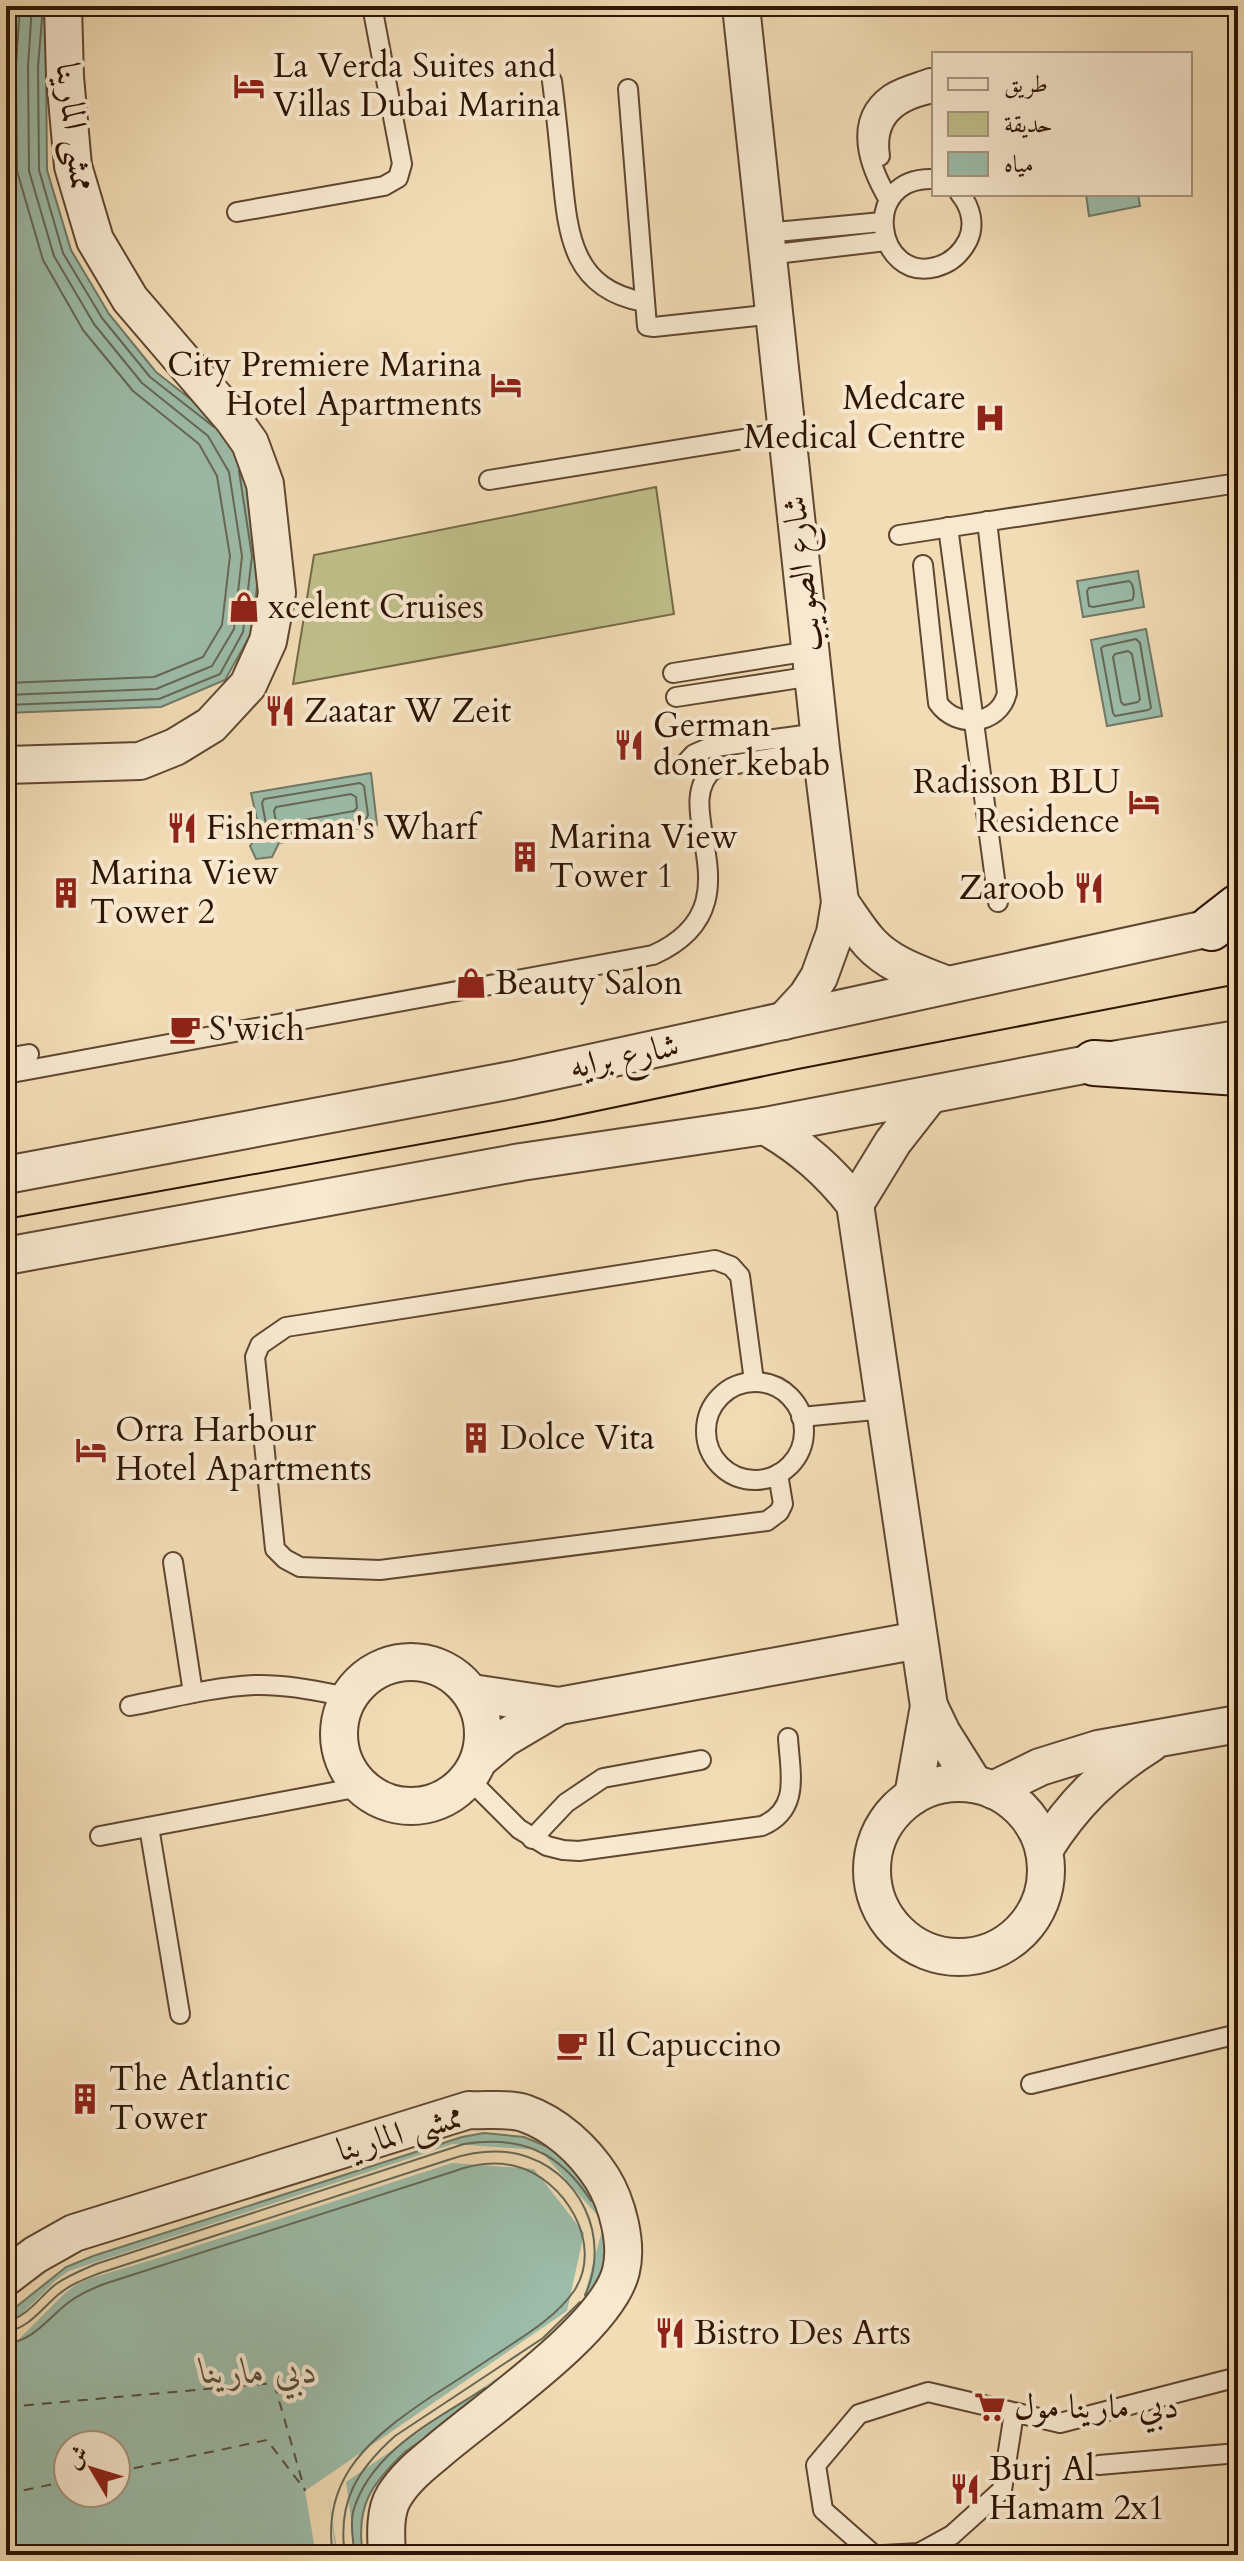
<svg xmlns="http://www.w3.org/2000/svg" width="1244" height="2561" font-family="Cardo,Amiri,serif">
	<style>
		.green { fill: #bfbf8a; stroke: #766a47; stroke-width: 2 }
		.water { fill: #9cbca9; stroke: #707967; stroke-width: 2; fill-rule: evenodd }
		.pier { fill: #f2dcb5 }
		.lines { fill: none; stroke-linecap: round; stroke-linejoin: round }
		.shore { stroke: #656856; stroke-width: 2 }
		.ferry { stroke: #544f3e; stroke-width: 2; stroke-dasharray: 10 8; stroke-linecap: butt }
		.lane-casing { stroke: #5f4730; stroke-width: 22 }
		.street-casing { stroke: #5f4730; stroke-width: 40 }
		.secondary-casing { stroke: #2e1504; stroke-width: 48 }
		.lane { stroke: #f7e8cf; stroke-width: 18 }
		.street { stroke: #f7e8cf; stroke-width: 36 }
		.secondary { stroke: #f7e8cf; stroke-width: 44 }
		.tram { stroke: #2e1504; stroke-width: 2 }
		.labels { text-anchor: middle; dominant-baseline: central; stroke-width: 8; stroke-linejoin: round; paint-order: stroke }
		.poi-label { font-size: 34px; fill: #2e1504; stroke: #f7e8cf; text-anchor: start }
		.street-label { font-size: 34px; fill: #2e1504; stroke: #f7e8cf }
		.water-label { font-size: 36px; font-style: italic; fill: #544f3e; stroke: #f7e8cf }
	</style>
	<rect width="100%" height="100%" fill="#f2dcb5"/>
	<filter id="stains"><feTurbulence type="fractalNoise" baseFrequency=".0025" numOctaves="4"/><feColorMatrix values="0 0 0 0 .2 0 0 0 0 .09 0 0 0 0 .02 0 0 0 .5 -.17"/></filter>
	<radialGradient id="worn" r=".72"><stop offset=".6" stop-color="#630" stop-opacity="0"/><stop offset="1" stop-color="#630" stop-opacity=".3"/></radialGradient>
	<path class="green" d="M656 487 674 614 293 684 314 555Z"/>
	<g class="water">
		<path d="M6 6H50L46 67 47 170 71 250 109 314 156 372 221 423 246 465 261 555 251 634 225 680 161 707 6 713Z"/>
		<path d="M1086 194H1138L1140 206 1089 216Z"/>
		<path d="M1138 571 1144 607 1083 617 1077 581Z"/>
		<path d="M1146 629 1162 716 1107 726 1091 640Z"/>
		<path d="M371 773 377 825 279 843 272 857 256 859 250 846 260 833 251 793Z"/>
		<path d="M484 2133 524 2137 553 2149 567 2159 600 2200 614 2257 555 2352 406 2451C371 2484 355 2506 363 2555H6V2315L66 2267 93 2256 462 2137ZM68 2445H116V2493H68Z"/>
	</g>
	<path class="pier" d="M453 2144 540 2150 604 2223 577 2323 346 2482 356 2555H338L328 2494 336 2555H316L305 2491 567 2311 584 2233 534 2169 452 2163 165 2256 91 2278 77 2284 64 2294 6 2352V2330L55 2281 69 2271Z"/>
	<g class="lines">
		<g class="shore">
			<path d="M43 6 38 67 39 170 63 253 102 318 150 377 214 427"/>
			<path d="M1129 581C1134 584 1135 596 1132 600L1093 607 1089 606 1087 591 1089 588Z"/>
			<path d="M1136 639 1140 643 1151 708 1148 710 1115 716 1113 713 1101 648 1104 646Z"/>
			<path d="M1128 651 1132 654 1140 699 1138 702 1124 705 1121 702 1113 657 1115 654Z"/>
			<path d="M6 683 154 677 203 657 222 625 230 556 217 476 199 444 133 391 83 330 43 260 17 171 16 66 20 6"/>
			<path d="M6 695 156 689 212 666 234 629 242 556 229 472 208 436 142 383 94 324 54 256 29 171 28 66 32 6"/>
			<path d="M6 705 159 699 220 674 243 632 252 556 239 471"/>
			<path d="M360 783 364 786 368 815 366 819 273 837 268 835 262 803 264 799Z"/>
			<path d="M351 794 356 797 357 808 354 811 281 824 276 822 274 811 276 807Z"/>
			<path d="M6 2321C26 2319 41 2295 56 2284 69 2275 82 2270 96 2264L464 2144C521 2135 560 2152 591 2201"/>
			<path d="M6 2331C28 2330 43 2307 59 2294 71 2284 85 2279 100 2273L451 2159C473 2152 495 2149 518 2154 580 2169 612 2238 585 2295"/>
			<path d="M6 2343C33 2342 49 2317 69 2302 80 2294 91 2289 104 2284L455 2171C474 2164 494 2161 515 2166 564 2178 605 2244 574 2291 558 2314 532 2331 509 2346 483 2363 458 2380 432 2396 373 2436 320 2476 333 2555"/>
			<path d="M345 2555C337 2502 357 2470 395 2436L543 2338 580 2302"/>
			<path d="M355 2555C353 2542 350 2525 353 2512 370 2451 436 2420 485 2388"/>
		</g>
		<g class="ferry">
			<path d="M6 2407 274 2383 305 2491"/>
			<path d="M116 2472 267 2440 305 2490"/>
			<path d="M6 2494 68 2481"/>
		</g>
		<defs>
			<g id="lane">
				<path d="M552 81C556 112 559 143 562 174 568 235 572 289 644 302"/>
				<path d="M628 89 647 326 654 327 774 314"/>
				<path d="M880 156C874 116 899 100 934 93"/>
				<path d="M934 179C858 176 876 283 936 267 951 263 961 254 968 240 975 225 971 207 960 194"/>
				<path d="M889 200C870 168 851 121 890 94 902 86 917 83 930 78L934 79"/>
				<path d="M237 212 384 186 398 178 402 164 372 6"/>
				<path d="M765 233 882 222"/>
				<path d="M767 255 886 241"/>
				<path d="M489 480 787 432"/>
				<path d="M948 527 998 902"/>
				<path d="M899 535 1238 483"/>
				<path d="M923 565 938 703C956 729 999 726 1007 693L987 521"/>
				<path d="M673 673 810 651"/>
				<path d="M676 697 813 676"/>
				<path d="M682 767 694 754 708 748 819 733"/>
				<path d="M6 1058 29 1054"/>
				<path d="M6 1074 653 955C764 905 664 807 715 768L821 749"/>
				<path d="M754 1381 740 1276 731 1266 715 1260 286 1327 260 1345 255 1357 275 1549 285 1559 300 1567 380 1570 767 1521 779 1512 783 1504 778 1474"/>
				<circle cx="755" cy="1431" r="49"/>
				<path d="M801 1417 885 1409"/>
				<path d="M173 1562 193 1693"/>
				<path d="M130 1706C171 1698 213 1687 254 1685 286 1684 317 1691 348 1697"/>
				<path d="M468 1778 519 1829 547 1846 563 1850 579 1851 762 1826C801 1809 790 1773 788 1738"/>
				<path d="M149 1827 180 2014"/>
				<path d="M100 1836 360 1787"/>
				<path d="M532 1839 566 1803 603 1778 701 1760"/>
				<path d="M1031 2084 1238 2034"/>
				<path d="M1099 2465 1238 2453"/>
				<path d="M874 2555 823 2510 816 2465 859 2414 928 2392 1060 2423 1238 2377"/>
				<path d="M883 2555 919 2553 952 2535 1002 2490 1014 2413"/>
			</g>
			<g id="street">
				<path d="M741 6 821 749 840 902 835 933 819 977 807 996 784 1021"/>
				<path d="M6 765 140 761 175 747 211 725 248 685 268 641 277 593 265 484 250 443 233 419 130 299 95 240 73 166 65 77 63 6"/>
				<path d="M840 902C850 916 859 931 870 943 890 965 920 974 947 985"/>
				<path d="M765 1126C802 1147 829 1171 855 1204L929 1706 913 1796"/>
				<path d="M6 1175 512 1080 1238 922"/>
				<path d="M855 1204 893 1142 929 1096"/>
				<path d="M6 1256 521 1162 765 1126 1094 1063 1238 1039"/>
				<circle cx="411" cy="1734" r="72"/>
				<path d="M472 1693 559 1706 919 1640"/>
				<path d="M929 1706 942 1733 974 1784"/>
				<path d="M481 1758 505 1738 559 1706"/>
				<circle cx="959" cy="1870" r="87"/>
				<path d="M993 1790 1040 1767 1098 1749 1238 1724"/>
				<path d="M1044 1850C1072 1805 1105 1772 1150 1744"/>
				<path d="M6 2277 35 2255 74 2233 469 2110C486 2111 508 2108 524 2113 556 2124 584 2150 602 2178 617 2202 628 2243 621 2271 607 2329 483 2412 437 2452 421 2465 405 2478 394 2496 384 2512 386 2537 387 2555"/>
			</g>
			<g id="secondary">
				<path d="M1211 928 1238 907"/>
				<path d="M1094 1063 1238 1073"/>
			</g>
		</defs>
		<use href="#lane" class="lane-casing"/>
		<use href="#street" class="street-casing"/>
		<use href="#secondary" class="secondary-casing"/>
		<use href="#lane" class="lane"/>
		<use href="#street" class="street"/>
		<use href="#secondary" class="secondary"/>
		<path class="tram" d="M6 1219 554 1120 798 1069 1238 984"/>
	</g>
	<defs>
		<symbol id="hotel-bare" viewBox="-9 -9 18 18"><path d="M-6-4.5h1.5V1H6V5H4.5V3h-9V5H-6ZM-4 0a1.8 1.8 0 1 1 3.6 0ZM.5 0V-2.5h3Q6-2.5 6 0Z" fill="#8f2418" stroke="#f7e8cf" stroke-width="2.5" paint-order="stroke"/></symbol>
		<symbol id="hospital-bare" viewBox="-9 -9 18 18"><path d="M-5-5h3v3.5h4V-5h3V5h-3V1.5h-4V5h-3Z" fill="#8f2418" stroke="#f7e8cf" stroke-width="2.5" paint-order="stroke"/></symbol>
		<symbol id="shop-bare" viewBox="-9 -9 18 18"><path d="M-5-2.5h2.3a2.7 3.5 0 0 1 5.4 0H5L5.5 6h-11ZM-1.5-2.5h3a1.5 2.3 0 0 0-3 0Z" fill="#8f2418" stroke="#f7e8cf" stroke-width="2.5" paint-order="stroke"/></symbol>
		<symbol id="restaurant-bare" viewBox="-9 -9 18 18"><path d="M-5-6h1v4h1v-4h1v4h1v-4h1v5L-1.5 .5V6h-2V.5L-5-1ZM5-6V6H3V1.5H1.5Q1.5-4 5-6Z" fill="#8f2418" stroke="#f7e8cf" stroke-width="2.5" paint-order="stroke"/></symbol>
		<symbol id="building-bare" viewBox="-9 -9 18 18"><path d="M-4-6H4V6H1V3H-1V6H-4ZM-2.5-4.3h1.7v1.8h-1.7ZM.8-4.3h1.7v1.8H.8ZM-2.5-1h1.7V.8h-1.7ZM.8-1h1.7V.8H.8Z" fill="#8f2418" stroke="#f7e8cf" stroke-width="2.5" paint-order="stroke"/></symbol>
		<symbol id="cafe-bare" viewBox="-9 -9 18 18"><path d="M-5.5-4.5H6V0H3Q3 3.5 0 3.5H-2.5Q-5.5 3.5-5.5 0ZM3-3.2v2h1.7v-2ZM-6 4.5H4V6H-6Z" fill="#8f2418" stroke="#f7e8cf" stroke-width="2.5" paint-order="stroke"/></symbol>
		<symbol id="supermarket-bare" viewBox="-9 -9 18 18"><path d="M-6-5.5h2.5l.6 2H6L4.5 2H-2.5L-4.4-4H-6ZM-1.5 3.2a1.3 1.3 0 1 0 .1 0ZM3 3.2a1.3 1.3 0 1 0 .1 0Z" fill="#8f2418" stroke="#f7e8cf" stroke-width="2.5" paint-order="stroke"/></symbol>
	</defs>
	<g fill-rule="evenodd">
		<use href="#hotel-bare" x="227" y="64" width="44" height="44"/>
		<use href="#hotel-bare" x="484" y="363" width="44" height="44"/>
		<use href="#hospital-bare" x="968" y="396" width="44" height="44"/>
		<use href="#shop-bare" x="222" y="585" width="44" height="44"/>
		<use href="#restaurant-bare" x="258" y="689" width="44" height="44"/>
		<use href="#restaurant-bare" x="607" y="723" width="44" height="44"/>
		<use href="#hotel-bare" x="1122" y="780" width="44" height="44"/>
		<use href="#restaurant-bare" x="160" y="806" width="44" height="44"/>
		<use href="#building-bare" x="503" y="835" width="44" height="44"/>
		<use href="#restaurant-bare" x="1067" y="866" width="44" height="44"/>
		<use href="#building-bare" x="44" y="871" width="44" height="44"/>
		<use href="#shop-bare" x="449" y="961" width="44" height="44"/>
		<use href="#cafe-bare" x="163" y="1007" width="44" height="44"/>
		<use href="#building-bare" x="454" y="1416" width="44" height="44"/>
		<use href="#hotel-bare" x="69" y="1428" width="44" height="44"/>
		<use href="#cafe-bare" x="550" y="2023" width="44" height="44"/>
		<use href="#building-bare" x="63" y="2077" width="44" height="44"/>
		<use href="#restaurant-bare" x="648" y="2311" width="44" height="44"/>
		<use href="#supermarket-bare" x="968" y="2385" width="44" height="44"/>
		<use href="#restaurant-bare" x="943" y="2467" width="44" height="44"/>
	</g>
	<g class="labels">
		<g class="poi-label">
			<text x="273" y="66">La Verda Suites and<tspan x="273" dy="39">Villas Dubai Marina</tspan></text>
			<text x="482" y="365" text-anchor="end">City Premiere Marina<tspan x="482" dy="39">Hotel Apartments</tspan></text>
			<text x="966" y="398" text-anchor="end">Medcare<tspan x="966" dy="39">Medical Centre</tspan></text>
			<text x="268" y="607">xcelent Cruises</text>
			<text x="304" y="711">Zaatar W Zeit</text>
			<text x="653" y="725">German<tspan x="653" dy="39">doner kebab</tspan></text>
			<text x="1120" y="782" text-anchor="end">Radisson BLU<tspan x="1120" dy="39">Residence</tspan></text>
			<text x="206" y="828">Fisherman's Wharf</text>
			<text x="549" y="837">Marina View<tspan x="549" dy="39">Tower 1</tspan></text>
			<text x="90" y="873">Marina View<tspan x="90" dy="39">Tower 2</tspan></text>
			<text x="1065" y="888" text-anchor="end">Zaroob</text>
			<text x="495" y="983">Beauty Salon</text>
			<text x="209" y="1029">S'wich</text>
			<text x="115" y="1430">Orra Harbour<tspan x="115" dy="39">Hotel Apartments</tspan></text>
			<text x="500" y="1438">Dolce Vita</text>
			<text x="596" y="2045">Il Capuccino</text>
			<text x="109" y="2079">The Atlantic<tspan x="109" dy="39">Tower</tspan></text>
			<text x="694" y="2333">Bistro Des Arts</text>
			<text x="1014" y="2407">دبي مارينا مول</text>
			<text x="989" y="2469">Burj Al<tspan x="989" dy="39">Hamam 2x1</tspan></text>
		</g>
		<g class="street-label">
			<text transform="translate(75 127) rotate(83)">ممشى المارينا</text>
			<text transform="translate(802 574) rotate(-96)">شارع الصويب</text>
			<text transform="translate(624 1056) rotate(-12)">شارع برايه</text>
			<text transform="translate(400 2133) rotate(-16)">ممشى المارينا</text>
		</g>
		<g class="water-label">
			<text x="259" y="2371">دبي مارينا</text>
		</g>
	</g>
	<rect width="1244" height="2561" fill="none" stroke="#f2dcb5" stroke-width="32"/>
	<rect x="8" y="8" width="1228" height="2545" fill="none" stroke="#2e1504" stroke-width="4"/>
	<rect x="16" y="16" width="1212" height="2529" fill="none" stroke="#2e1504" stroke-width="2"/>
	<rect x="932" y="52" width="260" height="144" fill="#f7e8cf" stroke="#a7947e" stroke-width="2"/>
	<rect x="948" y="78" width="40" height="12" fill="#f7e8cf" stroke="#a7947e" stroke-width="2"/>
	<text x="1004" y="92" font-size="24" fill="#2e1504">طريق</text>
	<rect x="948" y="112" width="40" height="24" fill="#bfbf8a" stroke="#a7947e" stroke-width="2"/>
	<text x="1004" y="132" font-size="24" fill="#2e1504">حديقة</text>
	<rect x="948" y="152" width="40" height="24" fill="#9cbca9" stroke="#a7947e" stroke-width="2"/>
	<text x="1004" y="172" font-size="24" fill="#2e1504">مياه</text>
	<g transform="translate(92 2469) rotate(308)"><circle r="38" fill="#f7e8cf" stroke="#a7947e" stroke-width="2"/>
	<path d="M0-6L14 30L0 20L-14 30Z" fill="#8f2418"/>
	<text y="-12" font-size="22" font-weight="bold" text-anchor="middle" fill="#2e1504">ش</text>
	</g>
	<rect width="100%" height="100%" filter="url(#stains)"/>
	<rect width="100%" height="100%" fill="url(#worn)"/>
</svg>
